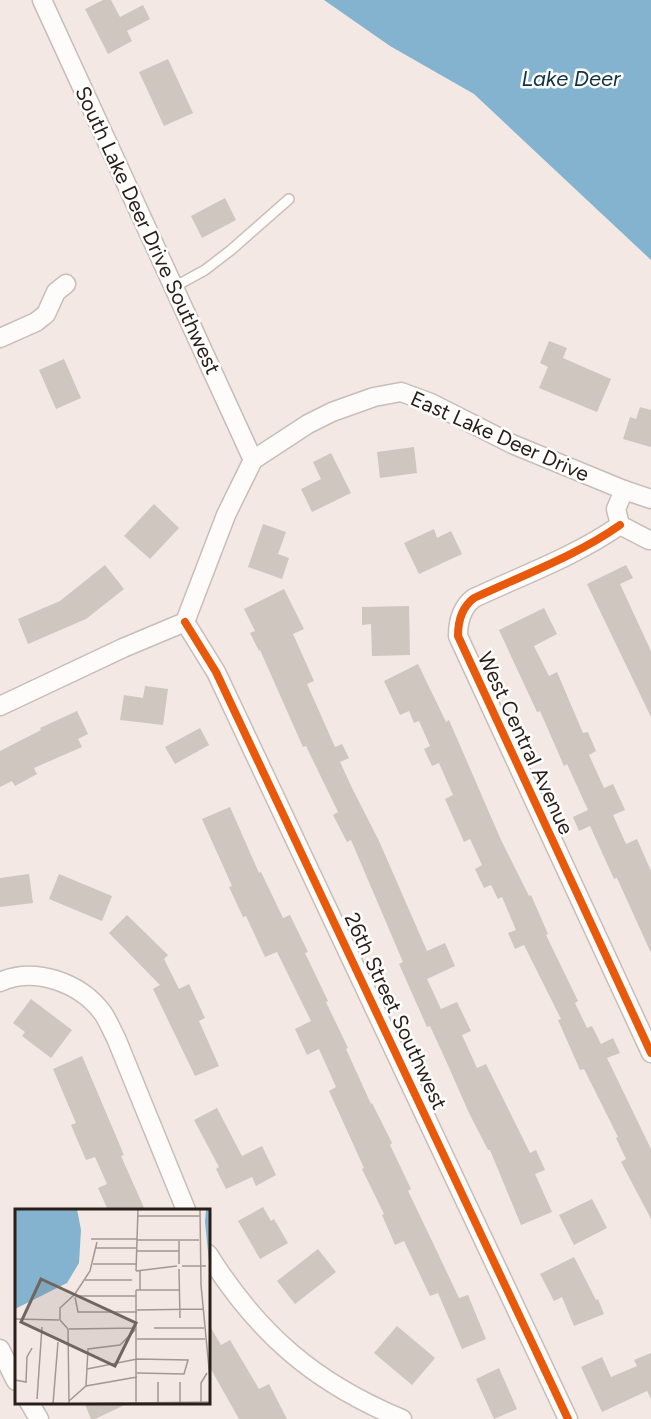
<svg xmlns="http://www.w3.org/2000/svg" width="651" height="1419" font-family="Figtree,sans-serif">
	<style>
		.water { fill: #84b3cf }
		.building { fill: #cfc6bf }
		.lines { fill: none; stroke-linecap: round; stroke-linejoin: round }
		.service-casing { stroke: #c8bdb8; stroke-width: 12 }
		.minor-casing { stroke: #c8bdb8; stroke-width: 21 }
		.service { stroke: #fdfcfb; stroke-width: 9 }
		.minor { stroke: #fdfcfb; stroke-width: 18 }
		.cycleway-casing { stroke: #fff; stroke-width: 11 }
		.cycleway { stroke: #e8590c; stroke-width: 8 }
		.labels { text-anchor: middle; dominant-baseline: central; stroke-width: 5; stroke-linejoin: round; paint-order: stroke }
		.street-label { font-size: 21px; fill: #2a1e18; stroke: #fff }
		.water-label { font-size: 22px; font-style: italic; fill: #123345; stroke: #fff }
		.inset-road { fill: none; stroke: #a39792; stroke-width: 1.5 }
		.view { fill: #70655f; fill-opacity: 0.15; stroke: #70655f; stroke-width: 3 }
		.inset-edge { fill: none; stroke: #2a1e18; stroke-width: 3 }
	</style>
	<rect width="100%" height="100%" fill="#f3e8e3"/>
	<path class="water" d="M324 0H651V260L474 94 390 46Z"/>
	<g class="building">
		<path d="M103 0H111L120 17 143 5 150 19 127 31 132 41 108 54 85 9Z"/>
		<path d="M168 59 193 113 164 126 139 72Z"/>
		<path d="M225 198 236 220 202 238 191 216Z"/>
		<path d="M549 341 567 348 563 358 611 379 597 412 539 388 548 367 540 363Z"/>
		<path d="M64 359 81 398 56 409 39 370Z"/>
		<path d="M640 407 651 410V447L623 439 630 417 636 419Z"/>
		<path d="M414 447 417 473 380 478 377 452Z"/>
		<path d="M331 453 351 493 312 512 301 489 321 479 313 462Z"/>
		<path d="M154 504 179 528 150 559 124 536Z"/>
		<path d="M263 524 286 532 278 554 289 558 282 579 248 567Z"/>
		<path d="M434 529 437 538 451 531 462 554 419 574 404 543Z"/>
		<path d="M105 565 124 589 86 619 28 644 18 619 60 601Z"/>
		<path d="M626 565 633 578 620 584 651 651V717L587 584Z"/>
		<path d="M284 589 304 629 293 634 314 681 307 684 335 747 342 744 349 758 340 762 352 788 379 841 427 951 445 943 455 966 427 979 441 1009 457 1002 471 1031 462 1035 477 1068 486 1064 530 1153 536 1150 545 1170 535 1174 552 1212 521 1225 490 1150H488L469 1113 447 1063 430 1026 427 1027 399 964 403 962 351 840 347 842 333 815 338 812 306 746 303 747 260 650 259 651 250 633 255 631 244 609Z"/>
		<path d="M409 606 410 655 372 656 371 624 362 625V607Z"/>
		<path d="M544 608 557 634 534 646 549 676 557 672 583 733 588 732 596 751 589 755 604 788 613 784 625 810 613 815 626 844 637 839 651 871V953L617 878 614 879 590 826 579 831 573 817 588 810 567 764 564 766 540 711 537 712 499 630Z"/>
		<path d="M418 664 446 722 449 720 501 840 529 896 531 895 548 934 546 935 578 1001 575 1003 587 1028 592 1026 601 1044 613 1038 620 1053 607 1058 651 1149V1219L621 1162 626 1159 616 1138 618 1137 584 1069 580 1070 558 1020 561 1019 524 945 515 949 508 933 516 930 502 897 498 899 491 885 484 888 475 869 482 865 470 839 464 842 445 799 453 795 439 763 432 766 424 749 430 746 419 721 414 723 409 711 400 715 384 681Z"/>
		<path d="M145 686 168 689 163 725 120 720 124 695 143 698Z"/>
		<path d="M77 711 88 734 78 739 82 747 34 768 37 774 15 786 12 781 0 787V751L41 730 40 728Z"/>
		<path d="M200 728 209 745 175 764 165 747Z"/>
		<path d="M230 807 259 873 261 872 283 918 290 915 308 952 305 953 328 1001 326 1002 348 1048 346 1049 371 1104 372 1103 392 1143 390 1145 411 1189 408 1191 433 1243 459 1298 468 1295 486 1339 462 1349 438 1293 430 1296 404 1241 395 1245 382 1215 384 1214 362 1169 364 1168 329 1091 336 1087 319 1049 307 1055 295 1029 311 1021 277 952 265 957 246 916 243 917 229 887 232 886 202 819Z"/>
		<path d="M29 874 33 903 0 907V878Z"/>
		<path d="M59 874 112 896 102 921 49 899Z"/>
		<path d="M127 915 168 955 164 959 179 989 189 984 205 1018 199 1021 219 1066 195 1076 153 989 160 985 109 933Z"/>
		<path d="M31 999 72 1030 51 1058 22 1036 25 1032 13 1023Z"/>
		<path d="M82 1056 124 1155 121 1156 145 1210H108L98 1188 107 1184 95 1157 86 1160 71 1125 76 1123 53 1069Z"/>
		<path d="M217 1108 242 1156 262 1146 276 1175 256 1186 252 1177 226 1189 216 1169 219 1167 194 1120Z"/>
		<path d="M592 1199 607 1228 574 1245 559 1215Z"/>
		<path d="M263 1207 271 1221 274 1219 288 1243 260 1259 238 1221Z"/>
		<path d="M318 1249 336 1272 295 1304 277 1281Z"/>
		<path d="M574 1257 596 1300 598 1299 604 1314 574 1326 562 1297 554 1301 540 1274Z"/>
		<path d="M208 1323 221 1345 230 1340 259 1389 269 1384 287 1419H239L208 1364Z"/>
		<path d="M397 1326 435 1358 412 1385 374 1353Z"/>
		<path d="M651 1353V1399L647 1391 602 1412 581 1367 602 1357 611 1377 637 1366 634 1360Z"/>
		<path d="M499 1368 517 1409 494 1419 476 1379Z"/>
		<path d="M84 1402H131L95 1419H91Z"/>
	</g>
	<g class="lines">
		<defs>
			<path id="service" d="M174 287 205 270 231 250 289 199"/>
			<g id="minor">
				<path d="M42 0 253 460"/>
				<path d="M0 338 36 322 46 314 56 292 66 284"/>
				<path d="M253 460 308 424 332 412 374 397 401 392 431 403 512 444 624 490 651 499"/>
				<path d="M620 525C576 556 523 575 474 598 462 607 458 621 458 636L651 1053"/>
				<path d="M620 525 616 509 624 490"/>
				<path d="M620 525 649 540"/>
				<path d="M185 622 216 672 568 1419"/>
				<path d="M0 706 123 648 185 622 226 515 253 460"/>
				<path d="M0 982C35 966 80 983 102 1012 108 1020 111 1029 116 1038L186 1210"/>
				<path d="M208 1254C258 1334 315 1383 402 1419"/>
				<path d="M0 1349 16 1381"/>
				<path d="M29 1402 39 1419"/>
			</g>
		</defs>
		<use href="#service" class="service-casing"/>
		<use href="#minor" class="minor-casing"/>
		<use href="#service" class="service"/>
		<use href="#minor" class="minor"/>
		<defs>
			<g id="cycleway">
				<path d="M620 525C576 556 523 575 474 598 462 607 458 621 458 636L651 1053"/>
				<path d="M185 622 216 672 568 1419"/>
			</g>
		</defs>
		<use href="#cycleway" class="cycleway-casing"/>
		<use href="#cycleway" class="cycleway"/>
	</g>
	<g class="labels">
		<g class="street-label">
			<text transform="translate(148 230) rotate(65)">South Lake Deer Drive Southwest</text>
			<text transform="translate(500 436) rotate(24)">East Lake Deer Drive</text>
			<text transform="translate(526 743) rotate(65)">West Central Avenue</text>
			<text transform="translate(396 1011) rotate(65)">26th Street Southwest</text>
		</g>
		<g class="water-label">
			<text x="571" y="78">Lake Deer</text>
		</g>
	</g>
	<g transform="translate(15 1209)">
		<rect width="195" height="195" fill="#f3e8e3"/>
		<path d="M0 0H62L66 21 64 54 52 74 0 100ZM195 0V63L190 13 191 1Z" fill="#84b3cf"/>
		<path class="inset-road" d="M185 0 186 76 195 170M123 7H185M76 30H122M122 31H184M81 39H122M122 42H164M78 55H121M164 55V32M167 57H191M164 60 165 109M121 62 123 0M121 62 162 57M70 71H117M121 81H164M125 81V62M62 87H121M60 88 63 103H122M122 101 188 100M0 110 44 111M45 111V99L60 85 75 62 82 33M45 111 53 120 54 194M139 119H189M54 120 121 119M122 130H190M72 160 122 150 173 151 169 165 122 164M0 171 11 173 12 148 17 139M143 173V193M165 173V193M71 177 73 140 105 136 121 120M22 190 27 118M54 192 71 177 122 168M121 194V81M186 194V174L192 164M35 195 195 193M38 195 43 133"/>
		<path class="view" d="M26 70 121 114 100 157 6 113Z"/>
		<rect width="195" height="195" class="inset-edge"/>
	</g>
</svg>
